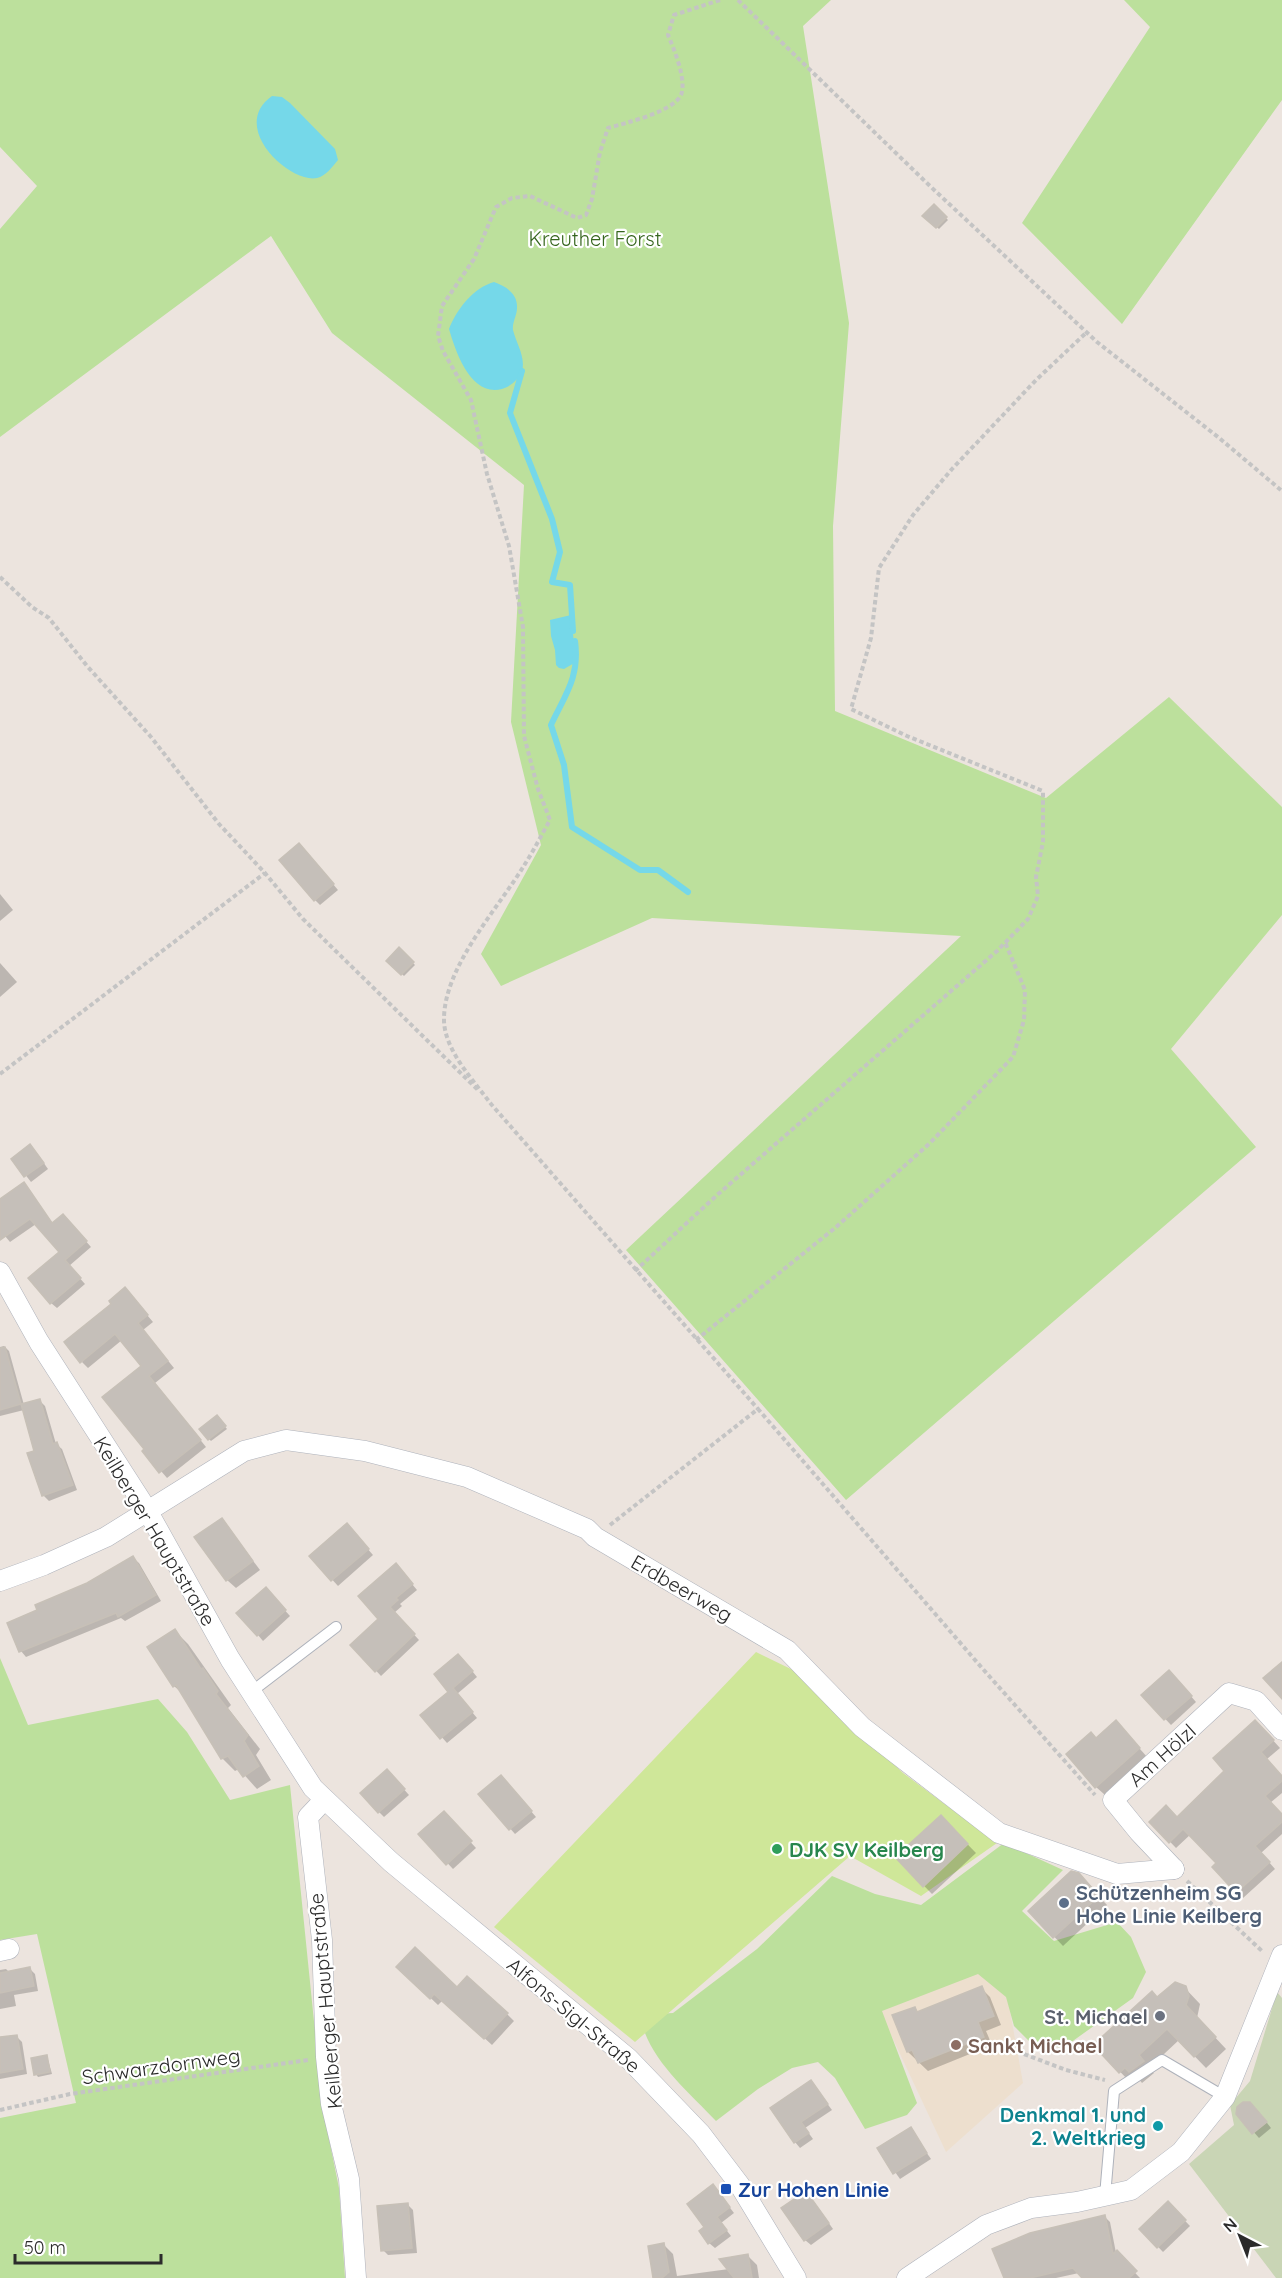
<svg xmlns="http://www.w3.org/2000/svg" width="1282" height="2278" font-family="Quicksand,sans-serif">
	<style>
		.education { fill: #eddfce }
		.green { fill: #bce09c }
		.cemetery { fill: #c9d5b5 }
		.pitch { fill: #cfe799 }
		.water { fill: #75d8e9 }
		.shadow { fill: #0003 }
		.lines { fill: none; stroke-linecap: round; stroke-linejoin: round }
		.stream { stroke: #75d8e9; stroke-width: 6 }
		.building { fill: #c5bfb9; stroke: #c7c0b7; stroke-width: 1.5 }
		.lane-casing { stroke: #aeb2bb; stroke-width: 12 }
		.street-casing { stroke: #aeb2bb; stroke-width: 21 }
		.path { stroke: #c4c4c4; stroke-width: 4; stroke-dasharray: 4.5 3; stroke-linecap: butt }
		.lane { stroke: #fff; stroke-width: 10 }
		.street { stroke: #fff; stroke-width: 20 }
		.leisure-dot { fill: #2e9e5b; stroke: #fff; stroke-width: 2 }
		.service-dot { fill: #5c6f8a; stroke: #fff; stroke-width: 2 }
		.worship-dot { fill: #6b7280; stroke: #fff; stroke-width: 2 }
		.education-dot { fill: #8d6e63; stroke: #fff; stroke-width: 2 }
		.culture-dot { fill: #0f9aa8; stroke: #fff; stroke-width: 2 }
		.transit-dot { fill: #1a4fb4; stroke: #fff; stroke-width: 2 }
		.labels { text-anchor: middle; dominant-baseline: central; stroke-width: 4.5; stroke-linejoin: round; paint-order: stroke }
		.park-label { font-size: 20px; fill: #35651d; stroke: #fff }
		.street-label { font-size: 20px; fill: #2b2b2b; stroke: #fff }
		.leisure-label { font-size: 20px; font-weight: bold; fill: #27864d; stroke: #fff; text-anchor: start }
		.service-label { font-size: 20px; font-weight: bold; fill: #4e5e75; stroke: #fff; text-anchor: start }
		.worship-label { font-size: 20px; font-weight: bold; fill: #5b616d; stroke: #fff; text-anchor: end }
		.education-label { font-size: 20px; font-weight: bold; fill: #785e54; stroke: #fff; text-anchor: start }
		.culture-label { font-size: 20px; font-weight: bold; fill: #0d838f; stroke: #fff; text-anchor: end }
		.transit-label { font-size: 20px; font-weight: bold; fill: #164399; stroke: #fff; text-anchor: start }
	</style>
	<rect width="100%" height="100%" fill="#ece4de"/>
	<path class="education" d="M1001 1961 1023 2083 946 2152 878 2007Z"/>
	<g class="green">
		<path d="M0 0H831L803 26 849 323 833 526 835 711 1046 798 1169 697 1282 807V915L1171 1049 1256 1147 846 1500 626 1250 961 936 652 918 501 986 481 954 541 845 511 722 524 485 332 333 271 236 0 437V229L37 186 0 147Z"/>
		<path d="M1124 0H1282V100L1122 324 1022 223 1150 27Z"/>
		<path d="M0 1658 28 1725 158 1699 187 1732 230 1800 290 1785 323 2110 339 2188 345 2278H0V2118L76 2103 37 1934 0 1940Z"/>
		<path d="M1004 1843 1063 1870 1022 1911 1054 1941 1117 1922 1131 1937 1146 1972 1133 1998 1063 2048 1030 2042 1014 2026 1006 1997 978 1974 882 2011 917 2103 907 2115 865 2129 835 2078 818 2062 792 2068 758 2089 716 2121C687 2090 647 2058 640 2015L673 2013 757 1949 832 1876 875 1894 921 1905Z"/>
	</g>
	<path class="cemetery" d="M1277 1992 1282 1998V2278H1276L1189 2164 1234 2125 1230 2105 1250 2081Z"/>
	<path class="pitch" d="M756 1652 795 1671 903 1773 997 1843 921 1896 850 1856 635 2042 494 1927Z"/>
	<g class="water">
		<path d="M272 96 282 97 290 103 335 149 338 160C332 167 326 176 317 178 290 184 228 127 272 96Z"/>
		<path d="M494 282C506 286 518 294 517 308 517 315 512 323 513 330 516 343 526 357 522 371 519 379 510 387 502 389 471 397 456 353 449 329 457 309 473 288 494 282Z"/>
		<path d="M571 615 576 662 564 669 559 668 556 665 555 650 551 636 550 620Z"/>
	</g>
	<g class="shadow">
		<path d="M934 206 948 220 939 229 924 216Z"/>
		<path d="M304 850 338 890 320 905 315 900Z"/>
		<path d="M0 894 13 910 0 921Z"/>
		<path d="M399 949 415 965 404 976 388 961Z"/>
		<path d="M0 963 17 982 0 997Z"/>
		<path d="M36 1152 48 1169 31 1182 13 1159Z"/>
		<path d="M24 1184 53 1224 68 1221 91 1247 69 1266 85 1284 57 1308 51 1303 61 1253 36 1224 10 1242 0 1230V1201Z"/>
		<path d="M131 1296 153 1322 143 1330 174 1368 155 1383 206 1447 167 1478 144 1451 146 1449 143 1366 122 1340 88 1368 82 1362Z"/>
		<path d="M4 1346 9 1351 24 1405 40 1401 45 1406 56 1444 62 1449 77 1490 49 1501 43 1495 36 1452 24 1410 0 1416V1347Z"/>
		<path d="M219 1419 227 1429 211 1441 209 1439Z"/>
		<path d="M222 1520 260 1570 236 1588 227 1580Z"/>
		<path d="M352 1531 373 1555 338 1586 311 1556Z"/>
		<path d="M133 1558 139 1563 161 1601 125 1621 121 1618 26 1657 21 1651 9 1624 39 1611Z"/>
		<path d="M401 1571 417 1590 400 1604 402 1606 394 1613 419 1640 381 1676 352 1645 380 1619Z"/>
		<path d="M271 1595 290 1616 263 1641 258 1635Z"/>
		<path d="M175 1631 188 1644 231 1705 228 1708 260 1749 256 1755 271 1780 257 1789 239 1769 235 1771 222 1758 184 1695 174 1686Z"/>
		<path d="M464 1661 477 1677 457 1694 477 1718 447 1743 422 1715 450 1692Z"/>
		<path d="M1175 1678 1196 1702 1171 1725 1143 1695Z"/>
		<path d="M1262 1728 1280 1748 1267 1759 1282 1777V1793L1270 1803 1282 1816V1834L1261 1853 1275 1869 1243 1898 1218 1863 1191 1834 1176 1848 1151 1822 1177 1819 1226 1771Z"/>
		<path d="M1124 1731 1148 1758 1105 1795 1096 1787V1739Z"/>
		<path d="M392 1776 409 1795 384 1817 379 1812Z"/>
		<path d="M507 1783 536 1817 515 1834 481 1795Z"/>
		<path d="M444 1813 476 1848 453 1869 420 1834Z"/>
		<path d="M941 1817 976 1853 932 1894 897 1858Z"/>
		<path d="M1087 1884 1107 1905 1063 1946 1030 1911Z"/>
		<path d="M398 1967 507 2014 514 2021 492 2045 443 2000 438 2005Z"/>
		<path d="M6 1969 10 1973 30 1969 35 1974 38 1991 14 1995 16 2006 0 2009V1970Z"/>
		<path d="M1182 1985 1200 2004 1197 2018 1226 2049 1206 2068 1179 2040 1149 2068 1154 2073 1142 2083 1138 2078 1132 2084 1095 2046 1157 1998Z"/>
		<path d="M981 1988 990 1997 1001 2025 986 2031 992 2045 928 2071 908 2052 915 2008 919 2013Z"/>
		<path d="M16 2036 22 2042 27 2074 0 2079V2039Z"/>
		<path d="M47 2056 52 2074 38 2077 36 2074Z"/>
		<path d="M811 2082 832 2110 805 2128 813 2139 800 2148 795 2142Z"/>
		<path d="M1256 2109 1271 2128 1259 2138 1238 2114Z"/>
		<path d="M910 2129 931 2159 900 2179 879 2149Z"/>
		<path d="M718 2192 734 2213 721 2223 731 2236 715 2248 709 2243 706 2227Z"/>
		<path d="M811 2198 833 2229 811 2245 805 2240Z"/>
		<path d="M1168 2203 1190 2226 1163 2252 1141 2229Z"/>
		<path d="M408 2205 413 2210 417 2253 388 2255 383 2250Z"/>
		<path d="M1105 2217 1110 2222 1116 2253 1140 2278H1084L1079 2273 1056 2278H1006Z"/>
		<path d="M664 2245 673 2254 677 2276 729 2269 748 2256 757 2265 759 2278H655Z"/>
	</g>
	<g class="lines">
		<g class="stream">
			<path d="M522 371 510 413 552 519 560 552 552 582 570 585 573 631"/>
			<path d="M575 641C580 677 565 695 551 725L564 765 572 827 640 870H658L688 892"/>
		</g>
	</g>
	<g class="building">
		<path d="M934 204 947 217 936 228 922 216Z"/>
		<path d="M299 843 334 884 314 901 279 860Z"/>
		<path d="M399 947 414 962 401 975 386 961Z"/>
		<path d="M30 1144 44 1163 24 1177 11 1159Z"/>
		<path d="M24 1182 52 1223 63 1214 87 1241 65 1260 81 1278 50 1304 28 1278 59 1252 30 1219 0 1240V1199Z"/>
		<path d="M125 1287 148 1315 138 1323 168 1361 149 1376 201 1440 159 1473 142 1451 144 1449 102 1397 141 1366 115 1334 80 1363 64 1342 111 1304 109 1301Z"/>
		<path d="M5 1347 21 1404 0 1410V1348Z"/>
		<path d="M40 1399 53 1444 57 1442 73 1485 42 1496 27 1453 34 1451 21 1404Z"/>
		<path d="M217 1415 226 1426 208 1440 199 1429Z"/>
		<path d="M222 1518 253 1561 226 1581 194 1537Z"/>
		<path d="M347 1523 369 1549 331 1581 309 1556Z"/>
		<path d="M133 1556 156 1595 118 1617 116 1613 19 1652 7 1623 37 1610 35 1605 87 1583Z"/>
		<path d="M396 1563 413 1584 396 1598 398 1600 390 1607 415 1634 375 1672 350 1645 378 1619 358 1596Z"/>
		<path d="M266 1587 286 1610 257 1636 236 1613Z"/>
		<path d="M175 1629 201 1669 203 1668 218 1691 216 1694 248 1735 244 1741 259 1766 243 1777 228 1756 221 1759 176 1685 173 1687 147 1647Z"/>
		<path d="M458 1654 473 1671 453 1688 473 1712 440 1739 420 1715 448 1692 434 1674Z"/>
		<path d="M1282 1662V1699L1263 1678Z"/>
		<path d="M1169 1670 1192 1696 1164 1720 1141 1695Z"/>
		<path d="M1116 1720 1140 1748 1095 1788 1066 1754 1091 1732 1096 1738Z"/>
		<path d="M1255 1720 1274 1740 1261 1752 1282 1776V1781L1265 1796 1282 1814V1822L1255 1846 1270 1862 1236 1893 1212 1867 1216 1863 1183 1829 1169 1843 1149 1822 1166 1805 1177 1817 1224 1771 1213 1758Z"/>
		<path d="M387 1769 405 1789 378 1813 360 1793Z"/>
		<path d="M501 1775 532 1811 509 1830 478 1794Z"/>
		<path d="M444 1811 472 1841 446 1865 418 1834Z"/>
		<path d="M941 1815 968 1844 923 1887 895 1857Z"/>
		<path d="M1071 1871 1079 1873 1099 1896 1053 1938 1028 1911Z"/>
		<path d="M415 1947 457 1987 467 1976 508 2013 484 2039 434 1994 430 1999 396 1967Z"/>
		<path d="M30 1967 34 1986 0 1993V1973Z"/>
		<path d="M1175 1982 1186 1986 1189 1996 1186 2005 1216 2037 1194 2057 1167 2029 1139 2055 1144 2061 1129 2072 1125 2068 1119 2073 1093 2045 1152 1991 1157 1997Z"/>
		<path d="M982 1986 994 2016 978 2022 984 2037 918 2063 912 2050 907 2052 892 2015 915 2007 917 2012Z"/>
		<path d="M17 2035 23 2069 0 2073V2037Z"/>
		<path d="M47 2055 50 2072 34 2075 31 2058Z"/>
		<path d="M811 2080 828 2104 801 2122 809 2133 794 2143 770 2108Z"/>
		<path d="M1243 2102H1250L1267 2122 1252 2134 1236 2114 1237 2107Z"/>
		<path d="M911 2127 927 2153 893 2174 877 2148Z"/>
		<path d="M713 2184 730 2207 717 2217 727 2230 708 2244 699 2231 704 2227 687 2204Z"/>
		<path d="M806 2191 829 2223 804 2241 781 2208Z"/>
		<path d="M1168 2201 1186 2220 1157 2248 1139 2229Z"/>
		<path d="M408 2203 412 2248 381 2251 377 2206Z"/>
		<path d="M1105 2215 1113 2254 1117 2250 1137 2271 1129 2278H1082L1073 2268 1030 2278H1004L992 2249 1030 2233Z"/>
		<path d="M664 2243 669 2272 662 2278H653L648 2246Z"/>
		<path d="M748 2254 752 2278H734L719 2259Z"/>
	</g>
	<g class="lines">
		<defs>
			<g id="lane">
				<path d="M251 1692 336 1627"/>
				<path d="M1105 2196 1114 2091 1162 2060 1225 2097"/>
			</g>
			<g id="street">
				<path d="M0 1272 39 1342 147 1510 230 1659 313 1788 391 1862 628 2058 701 2134 739 2184 796 2278"/>
				<path d="M0 1581 44 1565 106 1537 244 1451 286 1440 365 1451 467 1477 587 1529 595 1537 787 1650 862 1727 999 1833 1117 1874 1174 1869"/>
				<path d="M324 1800 308 1817 322 1940 326 2057 331 2104 349 2179 356 2278"/>
				<path d="M1174 1869 1139 1832 1113 1800 1229 1693 1256 1701 1282 1730"/>
				<path d="M0 1951 9 1949"/>
				<path d="M907 2278 986 2225 1031 2208 1077 2202 1131 2190 1181 2152 1225 2097 1282 1955"/>
			</g>
		</defs>
		<use href="#lane" class="lane-casing"/>
		<use href="#street" class="street-casing"/>
		<g class="path">
			<path d="M720 0 674 15 668 35C674 49 687 80 681 95 673 112 625 123 608 128L600 152 592 199 586 215 577 218 530 196 512 198 496 207 474 259 442 306 438 336 443 351 471 400 487 474 509 546 523 627 524 736 538 789 550 820C542 834 534 850 525 864 498 909 443 967 444 1021 445 1051 474 1081 491 1104L758 1409"/>
			<path d="M738 0 931 187 1097 342 1218 437 1282 491"/>
			<path d="M0 577 32 607 49 618 87 666 151 737 219 824 265 873 303 919 478 1090"/>
			<path d="M0 1074 265 873"/>
			<path d="M635 1271 716 1196 997 951 1028 919 1038 896 1036 877 1043 842V791L907 736 851 709 871 638 879 568 913 515 952 469 1036 380 1087 332"/>
			<path d="M696 1340 835 1228 929 1144 1013 1057 1024 1020 1025 990 1005 942"/>
			<path d="M610 1525 758 1409 982 1668 1095 1795"/>
			<path d="M1187 1881 1263 1952"/>
			<path d="M1003 2046 1066 2070 1105 2080"/>
			<path d="M0 2110 70 2094 308 2060"/>
		</g>
		<use href="#lane" class="lane"/>
		<use href="#street" class="street"/>
	</g>
	<circle class="leisure-dot" cx="777" cy="1849" r="6"/>
	<circle class="service-dot" cx="1064" cy="1903" r="6"/>
	<circle class="worship-dot" cx="1160" cy="2016" r="6"/>
	<circle class="education-dot" cx="956" cy="2045" r="6"/>
	<circle class="culture-dot" cx="1158" cy="2126" r="6"/>
	<rect class="transit-dot" x="720" y="2183" width="12" height="12" rx="3"/>
	<g class="labels">
		<g class="park-label">
			<text x="595" y="238">Kreuther Forst</text>
		</g>
		<g class="street-label">
			<text transform="translate(155 1531) rotate(59)">Keilberger Hauptstraße</text>
			<text transform="translate(682 1588) rotate(30)">Erdbeerweg</text>
			<text transform="translate(1162 1755) rotate(-42)">Am Hölzl</text>
			<text transform="translate(325 2001) rotate(-95)">Keilberger Hauptstraße</text>
			<text transform="translate(574 2015) rotate(40)">Alfons-Sigl-Straße</text>
			<text transform="translate(161 2066) rotate(-8)">Schwarzdornweg</text>
		</g>
		<g class="leisure-label">
			<text x="789" y="1849">DJK SV Keilberg</text>
		</g>
		<g class="service-label">
			<text x="1076" y="1892">Schützenheim SG<tspan x="1076" dy="23">Hohe Linie Keilberg</tspan></text>
		</g>
		<g class="worship-label">
			<text x="1148" y="2016">St. Michael</text>
		</g>
		<g class="education-label">
			<text x="968" y="2045">Sankt Michael</text>
		</g>
		<g class="culture-label">
			<text x="1146" y="2114">Denkmal 1. und<tspan x="1146" dy="23">2. Weltkrieg</tspan></text>
		</g>
		<g class="transit-label">
			<text x="738" y="2189">Zur Hohen Linie</text>
		</g>
	</g>
	<g transform="translate(1240 2236) rotate(318)" stroke="#ffffff" stroke-width="4.5" paint-order="stroke">
	<path d="M0-4.5L10 22L0 15L-10 22Z" fill="#2b2b2b"/>
	<text y="-9" font-size="16" font-weight="bold" text-anchor="middle" fill="#2b2b2b">N</text>
	</g>
	<path d="M15 2254v9h146v-9" fill="none" stroke="#2b2b2b" stroke-width="3"/>
	<text x="24" y="2254" font-size="18" fill="#2b2b2b" stroke="#ffffff" stroke-width="4.5" paint-order="stroke">50 m</text>
</svg>
